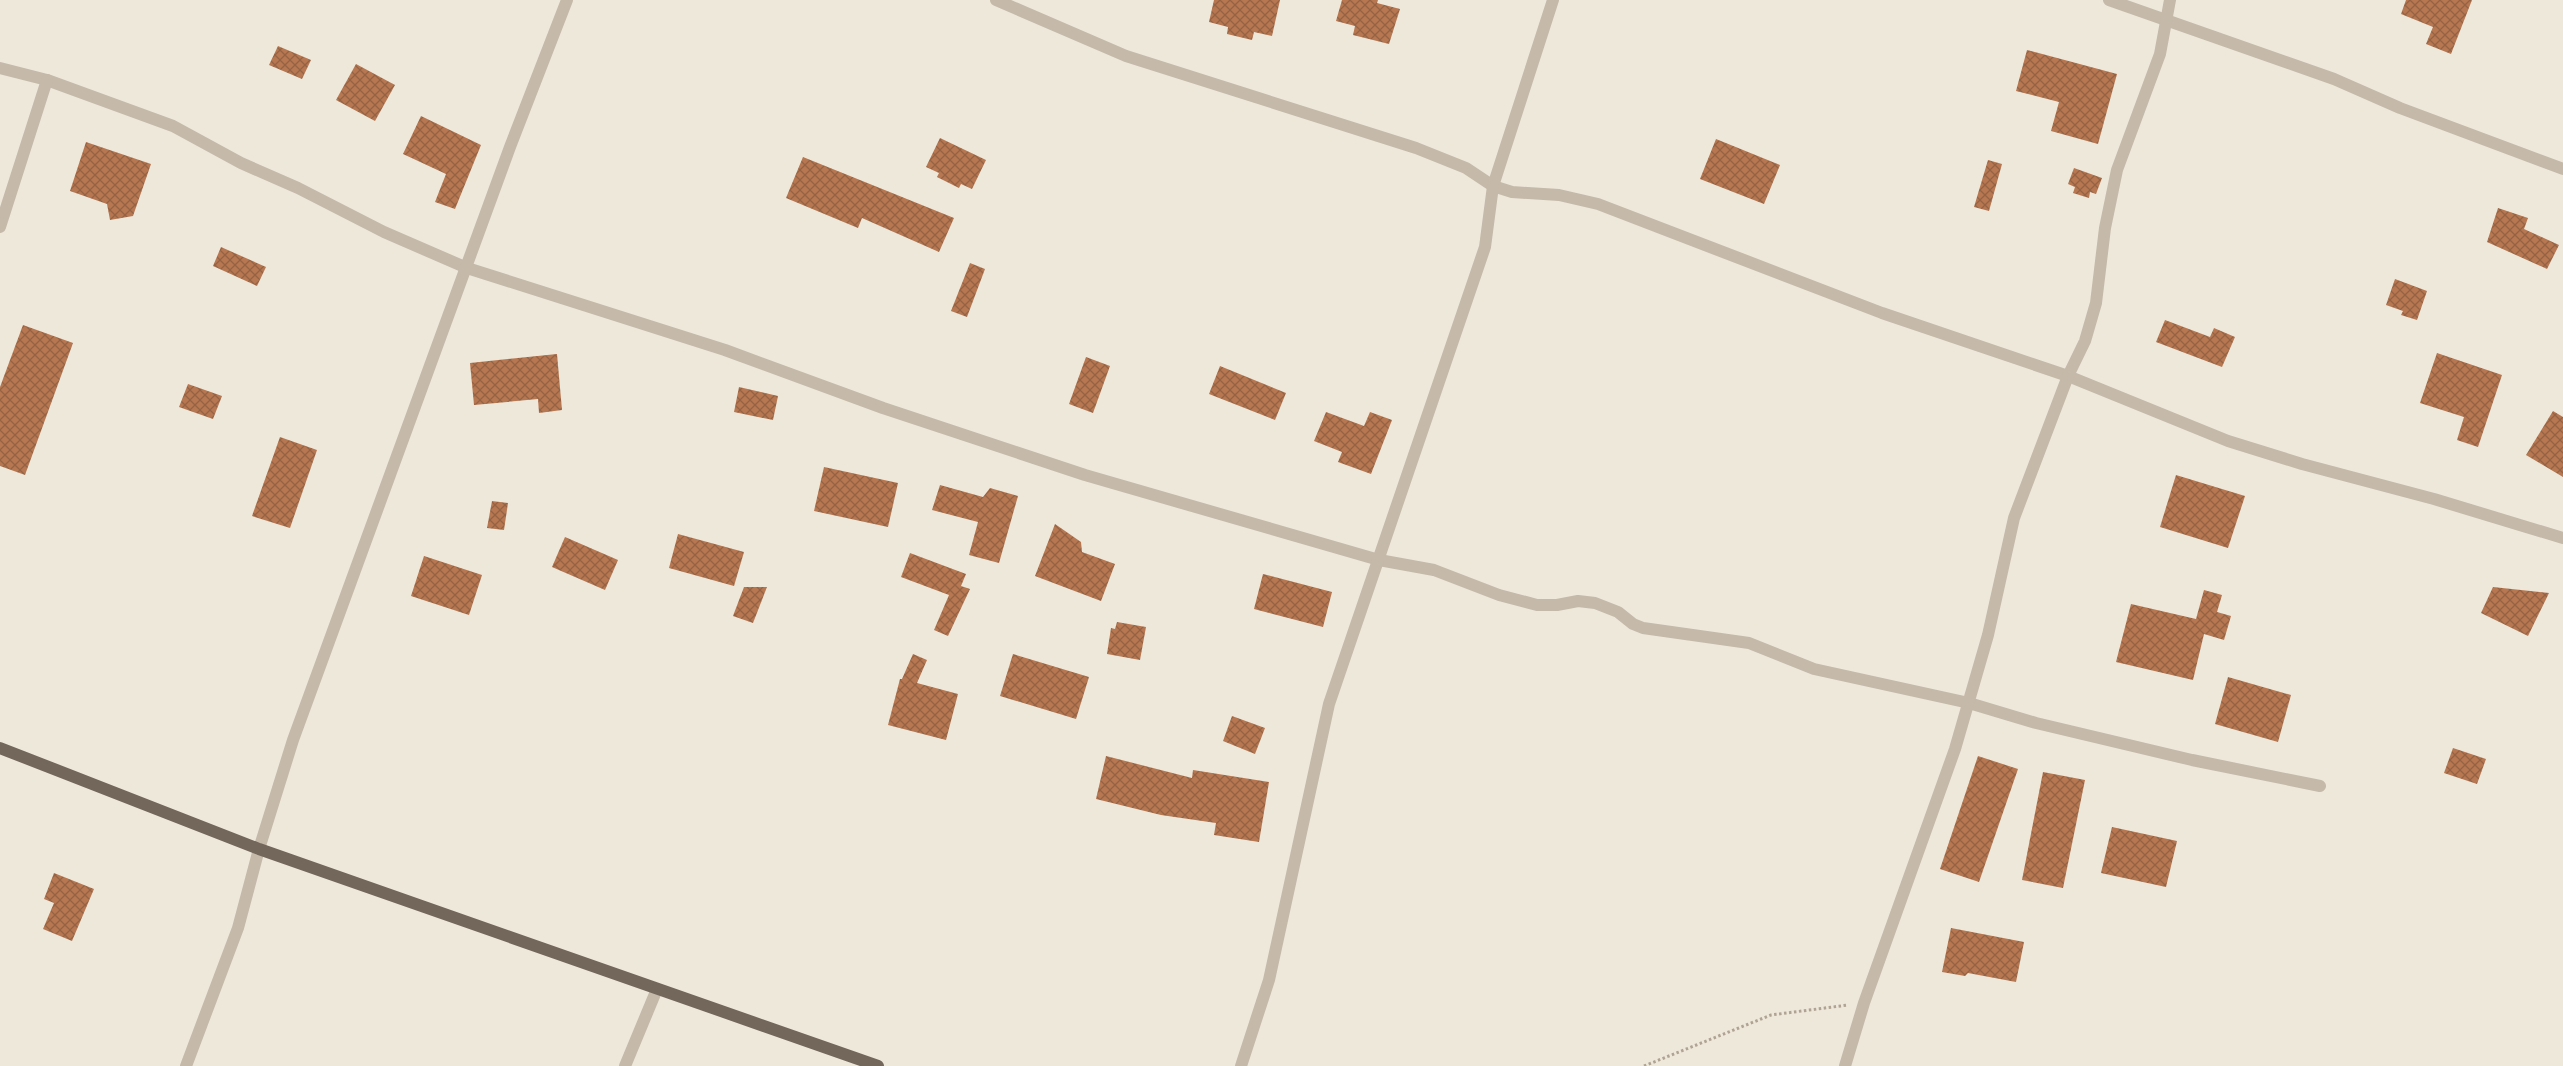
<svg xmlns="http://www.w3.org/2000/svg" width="2563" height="1066" font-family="Rubik,sans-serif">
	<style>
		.building { fill: url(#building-cross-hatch) }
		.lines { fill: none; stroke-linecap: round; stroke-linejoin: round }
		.path { stroke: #b0a393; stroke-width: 3; stroke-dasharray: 2.5 2.5; stroke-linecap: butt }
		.street { stroke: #c5b9a9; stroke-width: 12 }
		.primary { stroke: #73665b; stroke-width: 12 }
	</style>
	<defs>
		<pattern id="building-cross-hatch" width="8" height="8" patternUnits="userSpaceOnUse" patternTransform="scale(1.25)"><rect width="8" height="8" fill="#b77751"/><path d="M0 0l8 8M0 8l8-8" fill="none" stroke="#956243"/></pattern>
	</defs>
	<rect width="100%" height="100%" fill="#eee8db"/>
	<g class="building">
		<path d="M1214 0H1280L1272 36 1254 32 1252 40 1227 34 1228 27 1209 22Z"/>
		<path d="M1342 0H1378L1377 3 1400 9 1389 44 1353 35 1355 26 1336 21Z"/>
		<path d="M2406 0H2472L2451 54 2426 44 2433 27 2401 14Z"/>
		<path d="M278 46 311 60 302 79 269 65Z"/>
		<path d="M2027 50 2117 74 2098 144 2051 131 2059 102 2016 91Z"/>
		<path d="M356 64 395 85 375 121 336 100Z"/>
		<path d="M421 116 481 145 455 209 435 202 446 174 403 154Z"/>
		<path d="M940 138 986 160 972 189 961 184 959 188 937 177 939 173 926 167Z"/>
		<path d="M1716 139 1780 165 1764 204 1700 179Z"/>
		<path d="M86 142 151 164 133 216 110 220 107 204 70 191Z"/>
		<path d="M803 157 954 218 939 252 862 218 858 228 786 198Z"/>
		<path d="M1988 160 2002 164 1989 211 1974 207Z"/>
		<path d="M2074 168 2102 178 2096 194 2090 192 2089 198 2073 193 2075 187 2068 184Z"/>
		<path d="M2498 208 2528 218 2524 229 2559 245 2547 269 2487 242Z"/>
		<path d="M221 247 266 267 257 286 213 266Z"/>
		<path d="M970 263 985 269 967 317 951 311Z"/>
		<path d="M2395 279 2427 291 2417 320 2401 315 2403 311 2386 305Z"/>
		<path d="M2165 320 2210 337 2214 328 2235 337 2222 367 2156 342Z"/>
		<path d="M23 325 73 343 25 475 0 466V387Z"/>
		<path d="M2437 353 2502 375 2478 447 2457 440 2464 417 2420 403Z"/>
		<path d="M557 354 562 410 539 413 538 399 474 405 470 363Z"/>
		<path d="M1086 357 1110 366 1093 413 1069 404Z"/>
		<path d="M1220 366 1286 393 1275 420 1209 394Z"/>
		<path d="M188 384 222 396 213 419 179 407Z"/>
		<path d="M739 387 778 396 773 420 734 412Z"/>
		<path d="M2553 411 2563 417V477L2526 455Z"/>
		<path d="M1326 412 1364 426 1370 412 1392 420 1371 474 1338 462 1342 452 1314 441Z"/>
		<path d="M280 437 317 450 290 528 252 516Z"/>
		<path d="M824 467 898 483 888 527 814 511Z"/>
		<path d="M2176 475 2245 496 2228 548 2160 527Z"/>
		<path d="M940 485 983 497 990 488 1018 496 999 563 969 555 978 522 932 510Z"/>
		<path d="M492 501 508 503 504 530 487 528Z"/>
		<path d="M1055 524 1081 542 1082 552 1115 564 1101 601 1035 576Z"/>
		<path d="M678 534 744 552 734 586 669 568Z"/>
		<path d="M565 537 618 560 605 590 552 567Z"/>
		<path d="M910 553 966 574 961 586 970 589 948 636 934 630 949 595 901 577Z"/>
		<path d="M424 556 482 575 469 615 411 596Z"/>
		<path d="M1263 574 1332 592 1323 627 1254 609Z"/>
		<path d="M744 587H767L753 623 733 616Z"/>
		<path d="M2493 587 2549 593 2528 636 2481 613Z"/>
		<path d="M2204 590 2222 595 2217 612 2231 616 2224 640 2204 634 2193 680 2116 662 2131 604 2196 619Z"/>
		<path d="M1117 622 1146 627 1140 660 1107 654 1111 628 1115 629Z"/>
		<path d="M913 654 927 660 917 683 958 694 946 740 888 725 900 679H902Z"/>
		<path d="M1013 654 1089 677 1076 719 1000 696Z"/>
		<path d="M2228 677 2291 695 2278 742 2215 724Z"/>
		<path d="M1232 716 1265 728 1255 754 1223 741Z"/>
		<path d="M2453 748 2486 759 2477 784 2444 773Z"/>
		<path d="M1106 756 1192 778 1193 770 1269 782 1259 842 1214 835 1216 823 1161 815 1096 799Z"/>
		<path d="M1978 756 2018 769 1979 882 1940 869Z"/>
		<path d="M2043 772 2085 780 2063 888 2022 880Z"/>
		<path d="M2112 827 2177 841 2166 887 2101 873Z"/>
		<path d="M54 873 94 889 72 941 43 929 54 903 44 899Z"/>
		<path d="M1951 928 2024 942 2016 982 1968 973 1965 976 1942 972Z"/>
	</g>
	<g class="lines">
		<path class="path" d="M1644 1066 1771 1015 1848 1005"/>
		<g class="street">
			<path d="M996 0 1126 56 1416 148 1466 168 1493 186 1512 192 1559 195 1598 204 1882 313 2068 376 2228 441 2302 464 2434 499 2563 538"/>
			<path d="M2109 0 2334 79 2400 108 2563 169"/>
			<path d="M0 68 47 80 173 126 241 163 298 188 384 232 467 268 725 350 883 408 1085 475 1379 560 1434 570 1499 595 1537 605H1557L1578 601 1595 603 1618 612 1633 624 1643 628 1749 643 1814 669 1969 703 2036 723 2192 760 2320 786"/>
			<path d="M0 227 47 80"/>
			<path d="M186 1066 238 928 259 849 293 740 510 147 567 0"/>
			<path d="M625 1066 657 989"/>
			<path d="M1241 1066 1269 980 1329 704 1485 247 1493 186 1553 0"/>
			<path d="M1845 1066 1864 1003 1955 749 1988 635 2014 518 2068 376 2085 341 2096 303 2105 228 2117 170 2160 54 2170 0"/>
		</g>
		<path class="primary" d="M0 748 259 849 878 1066"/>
	</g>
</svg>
